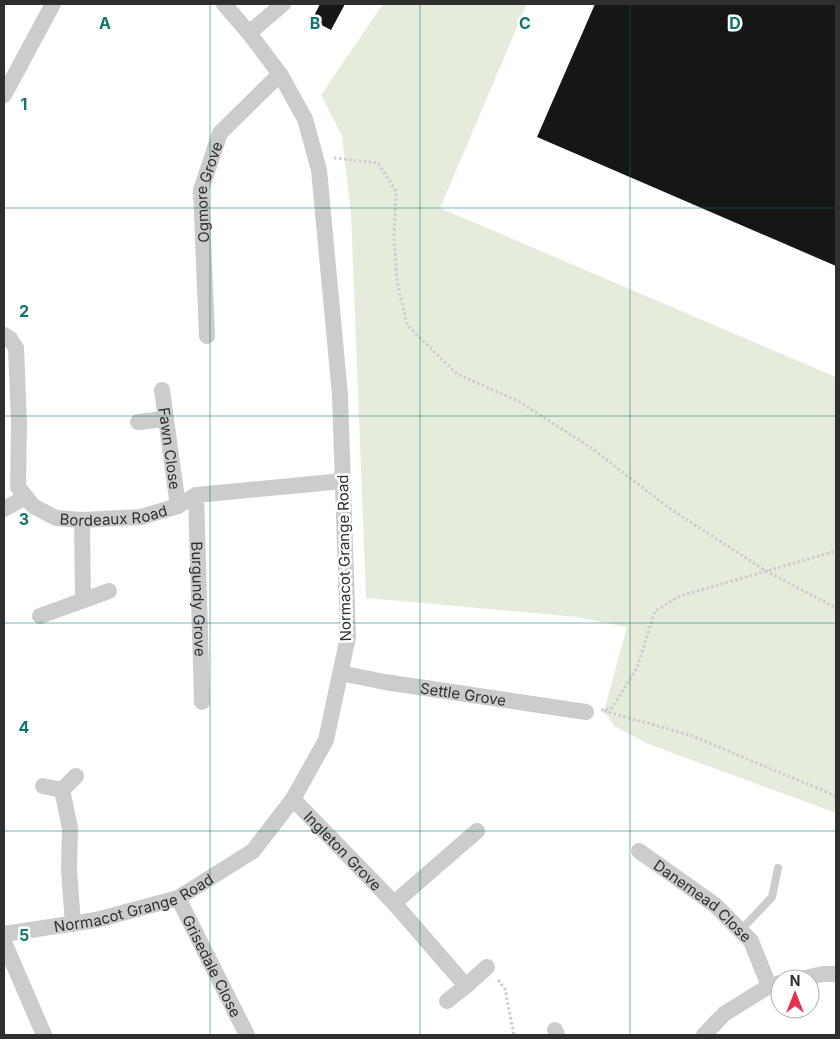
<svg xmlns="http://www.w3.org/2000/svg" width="840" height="1039" font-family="Inter,sans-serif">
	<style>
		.green { fill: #e6ecdc }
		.building { fill: #161616 }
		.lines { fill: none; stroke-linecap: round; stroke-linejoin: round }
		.path { stroke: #ccc; stroke-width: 3; stroke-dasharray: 2.5 2.5; stroke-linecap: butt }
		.lane { stroke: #ccc; stroke-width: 8 }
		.street { stroke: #ccc; stroke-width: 16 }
		.grid { fill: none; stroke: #0f766e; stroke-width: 1; stroke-opacity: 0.55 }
		.labels { text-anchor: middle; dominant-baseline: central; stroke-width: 5; stroke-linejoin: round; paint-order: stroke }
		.street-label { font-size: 15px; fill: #2f2f2f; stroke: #fff }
		.grid-label { font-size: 16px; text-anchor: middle; font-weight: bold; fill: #0f766e; stroke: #fff; stroke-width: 5; stroke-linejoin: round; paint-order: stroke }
	</style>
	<rect width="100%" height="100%" fill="#fff"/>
	<path class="green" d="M383 4H527L440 208 836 377V813L648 744 614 726 604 711 627 627 577 617 366 598 351 213 342 136 321 95Z"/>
	<g class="building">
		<path d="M320 4H345L331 30 312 20Z"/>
		<path d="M595 4H836V266L537 137Z"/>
	</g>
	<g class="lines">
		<g class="path">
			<path d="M334 158 378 163 396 191 394 237 397 281 407 325 457 374 518 401 590 447 669 508 766 571 836 608"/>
			<path d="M601 710 611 709 637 668 655 611 680 596 836 551"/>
			<path d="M604 711 690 735 836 796"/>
			<path d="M498 980 505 989 514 1035"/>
		</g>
		<path class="lane" d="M740 931 772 897 778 868"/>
		<g class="street">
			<path d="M249 33 283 4"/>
			<path d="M4 95 53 4"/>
			<path id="s1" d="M4 335 10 339 16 348 19 423 18 487 33 506 56 518 82 520 141 517 178 506 196 495 343 481"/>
			<path id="s2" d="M207 336 201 190 220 133 280 74"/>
			<path id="s3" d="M162 390 178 506"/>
			<path d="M138 422 165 419"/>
			<path id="s4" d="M196 495 202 702"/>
			<path d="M4 509 26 497"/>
			<path d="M82 520 83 600"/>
			<path d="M40 616 109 591"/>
			<path id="s5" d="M340 673 385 682 586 712"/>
			<path d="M43 786 62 790 76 776"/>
			<path d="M62 790 70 828 69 870 73 924"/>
			<path id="s6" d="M293 799 394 903 466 986 487 967"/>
			<path id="s7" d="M639 851 715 905 751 941 769 986"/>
			<path id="s8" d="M178 898 247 1035"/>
			<path d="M394 903 477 831"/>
			<path id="s9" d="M4 934 96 920 178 898 253 851 293 799 326 740 348 637 340 395 319 170 305 119 280 74 249 33 224 4"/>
			<path d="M4 942 44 1035"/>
			<path d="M800 979 823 974H836"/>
			<path d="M447 1001 466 986"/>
			<path d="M555 1030 557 1035"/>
			<path d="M704 1035 724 1014 769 986 780 983"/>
		</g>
	</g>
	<path class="grid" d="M210 4V1035M420 4V1035M630 4V1035M4 208H836M4 416H836M4 623H836M4 831H836"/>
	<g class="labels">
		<g class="street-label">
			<text stroke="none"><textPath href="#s2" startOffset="145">Ogmore Grove</textPath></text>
			<text stroke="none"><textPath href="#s3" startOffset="59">Fawn Close</textPath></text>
			<text stroke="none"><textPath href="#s1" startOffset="265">Bordeaux Road</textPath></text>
			<text transform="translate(344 558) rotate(-91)">Normacot Grange Road</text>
			<text stroke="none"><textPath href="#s4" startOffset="104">Burgundy Grove</textPath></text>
			<text stroke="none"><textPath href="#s5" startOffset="125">Settle Grove</textPath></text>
			<text stroke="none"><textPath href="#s6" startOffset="72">Ingleton Grove</textPath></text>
			<text stroke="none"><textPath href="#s9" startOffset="134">Normacot Grange Road</textPath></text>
			<text stroke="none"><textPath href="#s7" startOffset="81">Danemead Close</textPath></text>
			<text stroke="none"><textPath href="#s8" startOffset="76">Grisedale Close</textPath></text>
		</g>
	</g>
	<g class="grid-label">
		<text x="105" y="29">A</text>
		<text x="315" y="29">B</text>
		<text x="525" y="29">C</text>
		<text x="735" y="29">D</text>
		<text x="24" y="110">1</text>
		<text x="24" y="317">2</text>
		<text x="24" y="525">3</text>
		<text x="24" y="733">4</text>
		<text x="24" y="941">5</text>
	</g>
	<rect width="840" height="1039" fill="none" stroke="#2f2f2f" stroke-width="10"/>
	<g transform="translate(795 994)"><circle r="24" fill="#ffffff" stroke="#acacac"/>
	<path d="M0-4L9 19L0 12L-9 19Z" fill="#e73050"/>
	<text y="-8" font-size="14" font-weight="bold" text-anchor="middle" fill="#2f2f2f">N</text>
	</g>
</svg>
